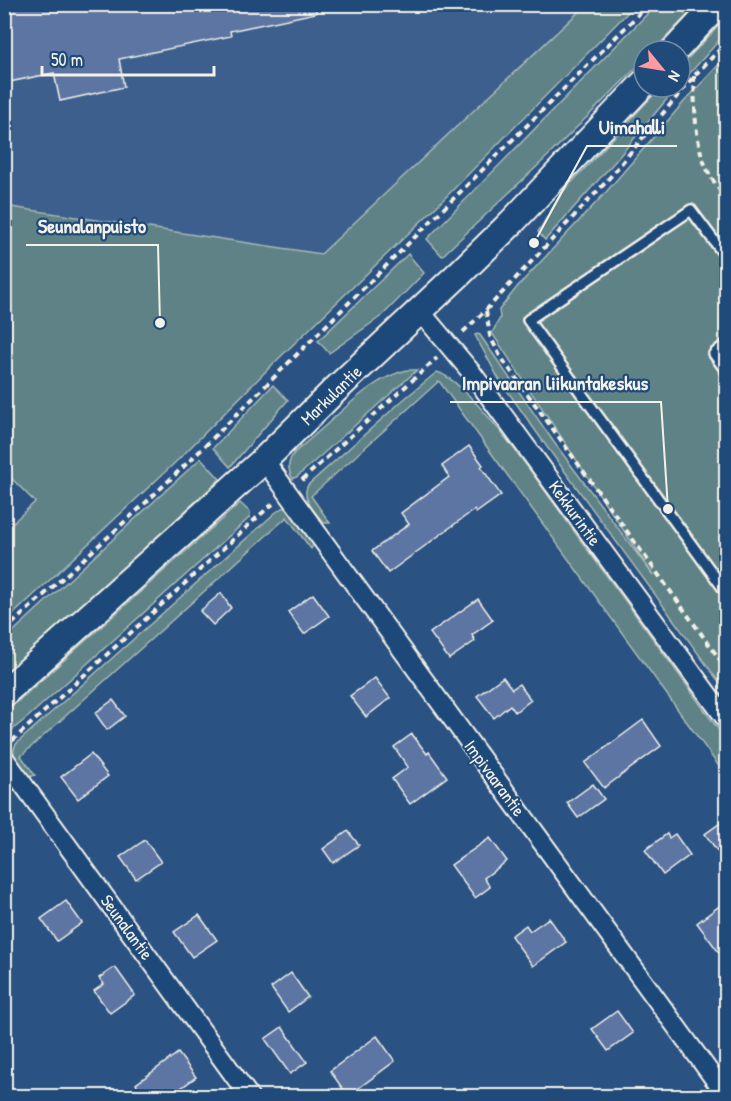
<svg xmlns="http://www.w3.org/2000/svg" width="731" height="1101" font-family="'Patrick Hand',sans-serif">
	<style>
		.built { fill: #3d5f8e }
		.green { fill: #5e8286; stroke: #a9bab7; stroke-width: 1.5 }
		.building { fill: #5b75a3; stroke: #f4f1e8; stroke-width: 1.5 }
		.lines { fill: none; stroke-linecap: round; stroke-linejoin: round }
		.service-casing { stroke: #f4f1e8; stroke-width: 14 }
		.minor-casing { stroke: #f4f1e8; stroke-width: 22 }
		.secondary-casing { stroke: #f4f1e8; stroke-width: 30 }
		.path { stroke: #f4f1e8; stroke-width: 4; stroke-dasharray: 6 4.5; stroke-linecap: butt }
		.service { stroke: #1f4a7a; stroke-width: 9 }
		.minor { stroke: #1f4a7a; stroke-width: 18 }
		.secondary { stroke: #1f4a7a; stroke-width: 26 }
		.labels { text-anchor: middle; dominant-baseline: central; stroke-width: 4.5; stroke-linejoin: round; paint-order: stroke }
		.street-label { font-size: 18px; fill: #f4f1e8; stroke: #1f4a7a }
		.leader { fill: none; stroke: #f4f1e8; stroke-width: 2 }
		.callout-dot { fill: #f4f1e8; stroke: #1f4a7a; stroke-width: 2 }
		.callout-label { font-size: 20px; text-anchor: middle; font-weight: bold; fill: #f4f1e8; stroke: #1f4a7a; stroke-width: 4.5; stroke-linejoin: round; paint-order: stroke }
	</style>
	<rect width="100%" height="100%" fill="#2a5282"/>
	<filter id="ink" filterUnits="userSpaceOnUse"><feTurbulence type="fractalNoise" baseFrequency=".0167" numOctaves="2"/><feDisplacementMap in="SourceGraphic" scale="12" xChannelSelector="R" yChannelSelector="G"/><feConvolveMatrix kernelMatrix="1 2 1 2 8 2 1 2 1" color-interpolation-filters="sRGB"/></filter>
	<g filter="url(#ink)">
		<path class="built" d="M4 5H586L321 254 5 206Z"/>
		<g class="green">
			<path d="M586 5H635L437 206 273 364 182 456 5 622V530L35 502 5 472V206L321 254Z"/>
			<path d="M656 5H697L653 51H644V60L547 157 442 256 427 239Z"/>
			<path d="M726 18V33L680 84V67Z"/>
			<path d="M726 57V686L719 682 547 447 499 379 475 335 477 334 480 335 553 441 653 575 492 333 500 318 499 310 518 286 607 191 683 103Z"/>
			<path d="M661 87H677L618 158 545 240 538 232 561 194Z"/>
			<path d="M408 254 424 273 383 315 329 353 318 341Z"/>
			<path d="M407 370H417L298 476 293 479C287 470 288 461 294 453 309 440 323 428 337 415 358 396 379 377 407 370Z"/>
			<path d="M437 372C473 382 555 506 581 541 630 607 678 673 726 740V776L439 381 311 496 330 523H324C316 513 300 498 308 485L403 400Z"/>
			<path d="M273 385 288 400 230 467 213 448Z"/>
			<path d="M201 458 220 479 107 583 5 674V639Z"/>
			<path d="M240 503 250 512V515L249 518 28 717 5 736V715L7 711Z"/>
			<path d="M282 508H290L315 542 311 549 287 517 21 756 35 775 29 777C22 767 7 755 17 743L275 513Z"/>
		</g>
		<g class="building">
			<path d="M4 4H316V13L230 31 231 36 119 59 124 87 60 101 54 73 4 83Z"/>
			<path d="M469 446 483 465 481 467 501 495 476 513 474 510 388 573 372 551 409 524 401 513 449 477 442 466Z"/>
			<path d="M221 593 231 608 213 625 200 611Z"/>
			<path d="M313 594 329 616 304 634 288 612Z"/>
			<path d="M478 599 493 620 472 635 475 641 449 659 430 633Z"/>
			<path d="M503 677 512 689 519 684 531 700 515 712 510 705 494 718 477 696Z"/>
			<path d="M375 678 390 698 366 717 350 696Z"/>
			<path d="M113 700 125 716 107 730 95 713Z"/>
			<path d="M643 720 661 746 604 788 585 763Z"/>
			<path d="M412 734 427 754 429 752 447 777 410 804 392 779 408 767 394 747Z"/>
			<path d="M91 754 108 776 78 799 61 777Z"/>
			<path d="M593 784 604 799 578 818 567 803Z"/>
			<path d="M726 819V863L705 834Z"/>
			<path d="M348 831 359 845 333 863 323 849Z"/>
			<path d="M667 834 669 838 675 834 690 855 663 875 645 850Z"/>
			<path d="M490 838 507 861 484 878 490 887 475 898 451 865Z"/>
			<path d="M145 840 161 862 136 879 120 857Z"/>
			<path d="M66 901 82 923 57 941 41 919Z"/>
			<path d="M726 901V962L697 923Z"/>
			<path d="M199 915 217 940 192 957 174 932Z"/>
			<path d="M549 918 566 942 533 966 511 936 526 925 530 931Z"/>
			<path d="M115 967 135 995 110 1013 94 991 104 984 99 978Z"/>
			<path d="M291 973 308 997 288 1012 271 988Z"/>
			<path d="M617 1011 633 1033 608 1051 592 1029Z"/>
			<path d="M282 1027 307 1062 290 1074 265 1039Z"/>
			<path d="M377 1036 395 1061 348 1096 330 1071Z"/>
			<path d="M178 1053 196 1077 170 1096H146L136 1084Z"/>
		</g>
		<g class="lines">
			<defs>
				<g id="service">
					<path d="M726 257 691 210 528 320 726 592"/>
					<path d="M726 344 714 354 726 371"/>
				</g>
				<g id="minor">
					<path d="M420 311 472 373 726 719"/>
					<path d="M264 460 726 1095"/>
					<path d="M4 758 249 1096"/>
				</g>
				<g id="secondary">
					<path d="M674 51 718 4"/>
					<path d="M4 693 264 460 334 391 461 272 512 222 644 83"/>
				</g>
			</defs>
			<use href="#service" class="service-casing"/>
			<use href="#minor" class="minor-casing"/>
			<use href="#secondary" class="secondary-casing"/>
			<g class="path">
				<path d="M694 76C695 105 694 139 706 167 711 179 719 189 726 199"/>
				<path d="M486 311 490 336 500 356 726 668"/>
				<path d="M463 332 486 310 605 183 694 76 726 43"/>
				<path d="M302 480 437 358"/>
				<path d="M4 631 140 508 201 450 649 4"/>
				<path d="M12 741 261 514 273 504"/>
			</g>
			<use href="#service" class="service"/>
			<use href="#minor" class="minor"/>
			<use href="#secondary" class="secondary"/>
		</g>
	</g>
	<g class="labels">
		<g class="street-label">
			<text transform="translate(331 395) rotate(-44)">Markulantie</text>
			<text transform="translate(575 513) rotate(54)">Kekkurintie</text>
			<text transform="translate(495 778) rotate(54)">Impivaarantie</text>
			<text transform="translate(127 927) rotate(54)">Seunalantie</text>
		</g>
	</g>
	<path class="leader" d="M534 243L587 146H677M160 323L158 245H26M668 509L661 402H450"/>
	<g class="callout-dot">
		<circle cx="534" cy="243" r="6"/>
		<circle cx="160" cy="323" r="6"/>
		<circle cx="668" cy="509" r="6"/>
	</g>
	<g class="callout-label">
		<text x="632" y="134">Uimahalli</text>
		<text x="92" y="233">Seunalanpuisto</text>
		<text x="555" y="390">Impivaaran liikuntakeskus</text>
	</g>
	<rect width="731" height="1101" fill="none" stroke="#1f4a7a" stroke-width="24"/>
	<rect x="12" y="12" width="707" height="1077" fill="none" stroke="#f4f1e8" stroke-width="2" filter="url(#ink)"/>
	<g transform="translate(662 69) rotate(120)"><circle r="28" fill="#1f4a7a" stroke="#748da6" stroke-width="1.5"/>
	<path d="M0-4.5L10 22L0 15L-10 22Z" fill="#ff9aa2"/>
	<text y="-9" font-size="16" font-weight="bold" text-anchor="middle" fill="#f4f1e8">N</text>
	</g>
	<path d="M42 66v9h172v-9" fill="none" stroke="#f4f1e8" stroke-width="3"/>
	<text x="51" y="66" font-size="18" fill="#f4f1e8" stroke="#1f4a7a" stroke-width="4.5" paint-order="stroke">50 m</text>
</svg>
